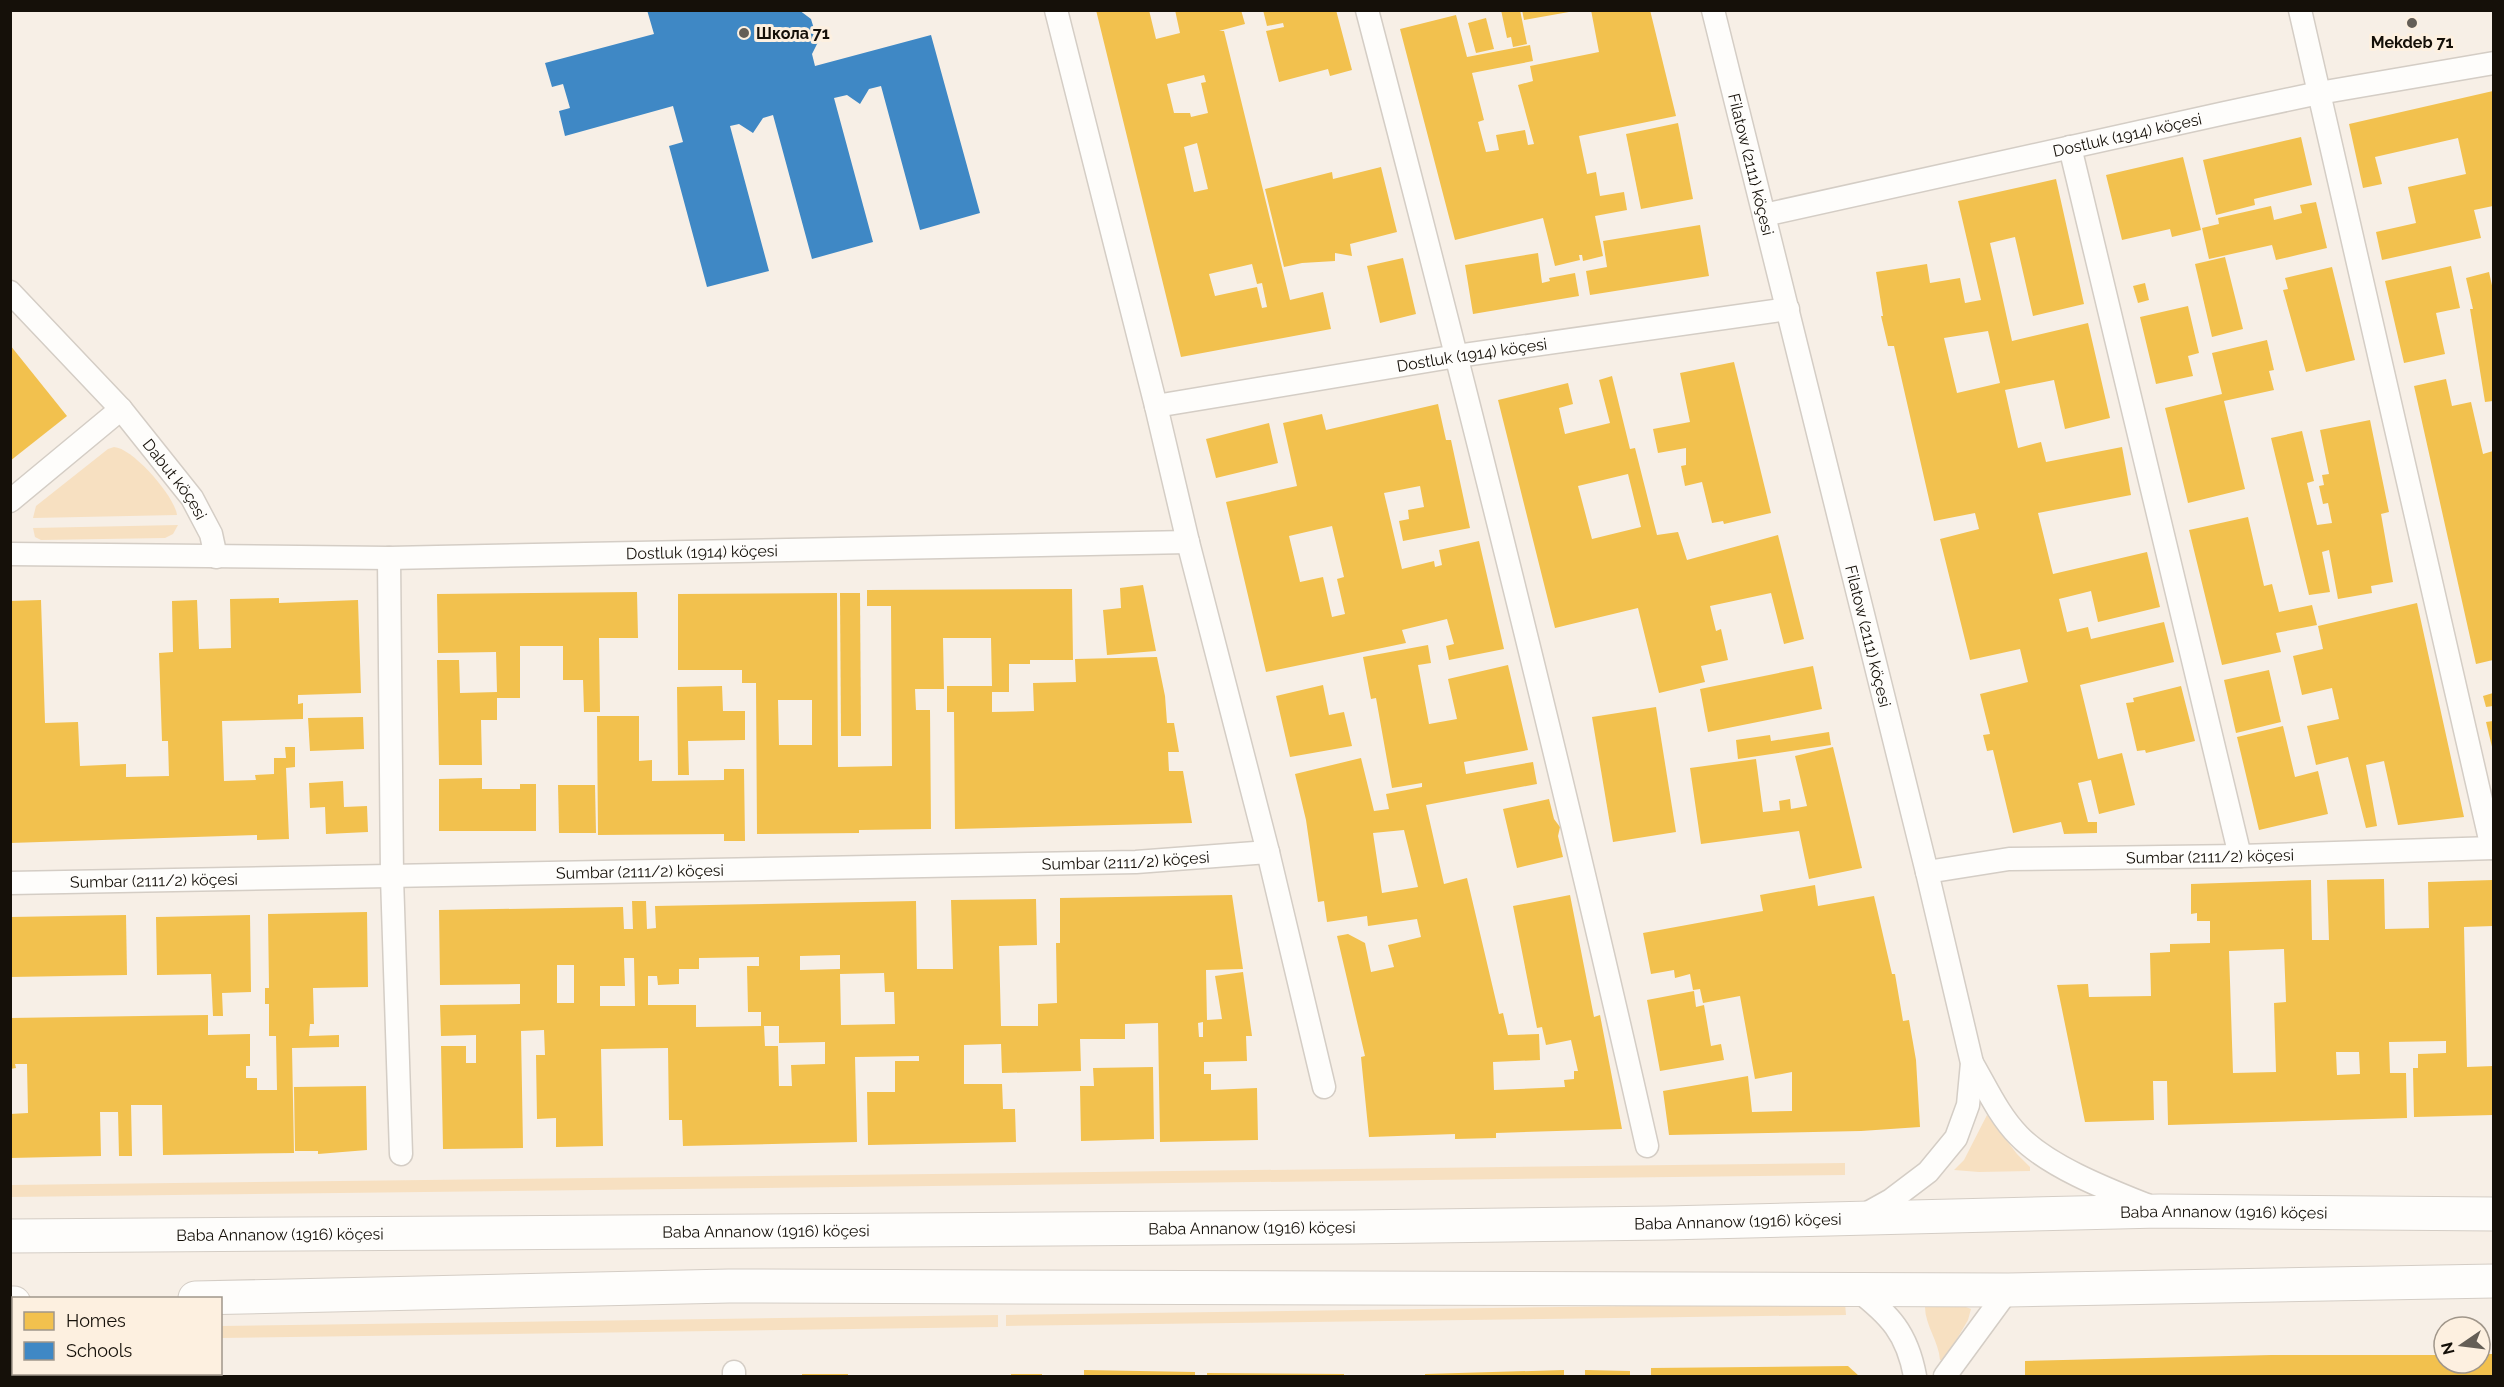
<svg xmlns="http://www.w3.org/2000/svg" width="2504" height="1387" font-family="Raleway,sans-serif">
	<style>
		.green { fill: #f7e0c1 }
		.homes { fill: #f2c14e; fill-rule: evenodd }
		.schools { fill: #3f88c5 }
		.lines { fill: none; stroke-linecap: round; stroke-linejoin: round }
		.street-casing { stroke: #d4cdc5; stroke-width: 25 }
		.primary-casing { stroke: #d4cdc5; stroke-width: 35 }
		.street { stroke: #fefdfb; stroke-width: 22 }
		.primary { stroke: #fefdfb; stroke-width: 33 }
		.poi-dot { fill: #645e56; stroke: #fdf0e0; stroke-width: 2 }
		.labels { text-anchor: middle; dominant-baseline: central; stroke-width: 6; stroke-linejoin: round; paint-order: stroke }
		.poi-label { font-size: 16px; font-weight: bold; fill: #151009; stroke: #fdf0e0; text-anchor: start }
		.street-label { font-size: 16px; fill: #151009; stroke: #fdf0e0 }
	</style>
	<rect width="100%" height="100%" fill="#f7efe6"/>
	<g class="green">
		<path d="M114 447C133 448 175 497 177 515L33 518 36 506 108 449Z"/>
		<path d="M178 525 173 534 165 538 41 540 35 537 33 528Z"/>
		<path d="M1987 1115 2017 1154 2030 1167V1171L1979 1172 1954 1170 1964 1160Z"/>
		<path d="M1845 1163V1175L10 1197 11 1185Z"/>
		<path d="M1845 1303 1846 1315 1006 1326V1315Z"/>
		<path d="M1929 1306 1966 1307 1971 1309 1968 1320 1944 1361 1940 1360C1939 1342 1925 1325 1925 1307Z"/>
		<path d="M998 1315V1327L220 1338 221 1326Z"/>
	</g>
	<g class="homes">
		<path d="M1096 10H1149L1156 39 1180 33 1175 10H1241L1245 24 1219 31H1224L1290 300 1323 292 1331 329 1181 357ZM1204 75 1206 82 1201 83 1208 113 1191 117 1190 113H1174L1167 84ZM1197 143 1208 189 1194 192 1184 147ZM1252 264 1257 284 1262 283 1267 307 1262 308 1257 287 1215 296 1209 274Z"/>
		<path d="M1263 10H1336L1352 70 1330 76 1328 69 1279 82 1266 31 1284 27 1283 23 1267 26Z"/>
		<path d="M1501 10H1520L1527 44 1513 47 1511 37 1507 38Z"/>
		<path d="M1522 10H1569V12L1524 20Z"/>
		<path d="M1591 10H1650L1676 116 1579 136 1587 174 1596 172 1600 196 1624 192 1627 210 1595 216 1603 256 1583 261 1582 255H1579L1580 260 1555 266 1543 218 1455 240 1400 29 1456 15 1467 57 1530 45 1533 61 1472 73 1484 120 1478 122 1486 152 1499 150 1496 135 1525 130 1528 145 1534 144 1518 85 1533 81 1530 66 1599 52Z"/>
		<path d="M1486 18 1494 49 1476 53 1468 23Z"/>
		<path d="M2493 91V206L2474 210 2481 238 2382 260 2376 232 2416 223 2408 187 2466 174 2458 138 2375 157 2382 184 2363 188 2349 124Z"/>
		<path d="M1678 123 1693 199 1641 209 1626 134Z"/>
		<path d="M2301 137 2312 185 2254 199 2255 205 2216 215 2203 160Z"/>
		<path d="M2183 157 2201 230 2172 237 2170 229 2122 240 2106 175Z"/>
		<path d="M1381 167 1397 232 1350 244 1352 256 1335 253V261L1302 263 1284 267 1265 189 1332 172 1333 179Z"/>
		<path d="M2056 179 2084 304 2033 316 2015 237 1990 243 2002 296 2012 341 2088 323 2110 418 2065 429 2054 380 2005 390 2018 448 2041 442 2046 462 2122 447 2131 495 2038 513 2053 574 2147 552 2160 607 2098 622 2091 591 2059 599 2067 632 2088 627 2091 639 2164 622 2174 662 2080 685 2098 759 2122 753 2135 805 2099 814 2091 780 2078 783 2088 822H2097V833L2064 834 2061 822 2013 833 1993 750 1987 751 1983 735 1990 734 1980 694 2028 682 2026 674 2020 649 1970 660 1940 539 1979 529 1975 513 1934 521 1894 346H1888L1881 316H1883L1876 272 1927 264 1930 283 1960 278 1965 303 1981 300 1958 201ZM1988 331 2000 383 1957 393 1944 338Z"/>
		<path d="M2316 202 2327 248 2276 260 2272 245 2209 259 2202 228 2219 224 2218 218 2271 206 2274 220 2302 213 2300 205Z"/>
		<path d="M1700 225 1709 276 1590 295 1586 271 1607 267 1603 241Z"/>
		<path d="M1538 253 1542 283 1550 281 1549 278 1575 273 1579 296 1473 314 1465 265Z"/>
		<path d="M2225 257 2243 329 2212 337 2195 264Z"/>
		<path d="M1403 258 1416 314 1380 323 1367 266Z"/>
		<path d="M2451 266 2460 308 2436 313 2445 354 2404 363 2385 281Z"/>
		<path d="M2332 267 2355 360 2306 372 2283 290 2288 289 2285 278Z"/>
		<path d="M2489 272 2493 290V401L2485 402 2470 309H2473L2466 278Z"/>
		<path d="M2145 283 2149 300 2138 303 2133 286Z"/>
		<path d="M2188 306 2199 353 2188 356 2193 376 2156 384 2140 317Z"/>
		<path d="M2267 340 2274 370 2269 371 2274 390 2224 401 2245 489 2188 503 2165 408 2222 394 2212 353Z"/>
		<path d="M10 345 67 416 10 461Z"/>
		<path d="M1734 362 1771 513 1724 524 1723 521 1712 523 1702 482 1685 486 1681 466 1686 465V448L1658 453 1653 429 1690 422 1680 373Z"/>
		<path d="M1612 376 1630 449 1635 448 1657 535 1678 532 1687 560 1778 535 1804 639 1784 644 1771 593 1710 606 1716 631 1721 629 1728 660 1701 666 1705 682 1659 693 1638 608 1555 628 1498 400 1568 383 1573 404 1559 408 1565 434 1610 423 1599 380ZM1628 474 1641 527 1592 539 1578 486Z"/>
		<path d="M2446 379 2452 406 2471 402 2483 454 2493 451V660L2476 664 2414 386Z"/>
		<path d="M1438 404 1446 440H1451L1470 528 1403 541 1399 521 1409 519 1408 510 1424 507 1420 486 1384 493 1402 569 1434 561 1435 567 1442 565 1439 550 1479 541 1504 649 1449 660 1446 646 1454 644 1447 619 1402 630 1406 643 1266 672 1226 502 1297 486 1283 423 1322 414 1326 430ZM1332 526 1344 577 1337 579 1345 614 1332 617 1323 577 1300 582 1289 536Z"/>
		<path d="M2370 420 2389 512 2381 514 2393 582 2371 586 2372 593 2338 599 2329 550 2322 552 2330 592 2309 595 2271 438 2302 431 2314 481 2307 483 2317 525 2332 523 2328 503 2323 504 2319 486 2324 485 2322 475 2329 474 2320 430Z"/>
		<path d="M1269 423 1278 463 1216 478 1206 439Z"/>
		<path d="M2248 517 2264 586 2272 584 2279 612 2312 605 2317 625 2276 633 2281 652 2222 665 2189 530Z"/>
		<path d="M1143 585 1156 651 1107 655 1103 610 1121 608 1120 588Z"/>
		<path d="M1072 589 1073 660H1030V664H1009V692H992V712L1034 711 1033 683 1076 682 1075 659 1157 657 1165 696 1167 723H1174L1179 752H1168L1169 771H1183L1192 823 955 829 954 712H947V686H992L991 638H943L944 689H915L916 710H930L931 829 859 830V833L757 834 756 683H742V670H678V594L837 593 838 767 892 766 891 606H867V590ZM778 700H812V745H779Z"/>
		<path d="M637 592 638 638H599L600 712H584L583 680H563V646H520V698H497V720H481L482 765H439L437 660H459L460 693 497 692 496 652 438 653 437 594Z"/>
		<path d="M840 593H860L861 736H841Z"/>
		<path d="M279 598V603L358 600 361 693 298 695V704L303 703V719L222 721 224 781 256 780 255 775 274 774V758H286L285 747H295V767L286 768 289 839 257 840V835L10 843V601L41 600 45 723 78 722 80 766 126 764V777L169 776 168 741H162L159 653 173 652 172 601 197 600 199 649 231 648 230 599Z"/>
		<path d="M2417 603 2464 817 2398 825 2384 761 2366 765 2377 826 2366 828 2348 757 2316 765 2307 726 2339 719 2332 688 2302 695 2293 656 2323 649 2318 626Z"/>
		<path d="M1428 645 1431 663 1418 665 1429 724 1457 719 1448 679 1508 665 1528 750 1464 762 1466 774 1533 762 1537 784 1426 805 1444 884 1467 878 1499 1014 1503 1013 1508 1035 1539 1034 1540 1060 1493 1062 1494 1090 1565 1087 1564 1080 1574 1079V1071H1578L1571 1040 1546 1045 1542 1027 1537 1028 1513 906 1570 895 1594 1017 1600 1015 1622 1129 1496 1133V1138L1455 1139V1134L1369 1137 1361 1057 1365 1056 1337 936 1348 934 1365 943 1371 972 1394 967 1388 945 1421 937 1417 919 1368 926 1367 916 1327 922 1324 901 1318 902 1306 820 1295 774 1361 758 1374 811 1389 809 1386 794 1422 787V783L1392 788 1376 698 1371 699 1363 657ZM1404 830 1418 887 1382 893 1373 833Z"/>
		<path d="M1813 666 1822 709 1708 732 1700 689Z"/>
		<path d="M2269 670 2281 722 2236 733 2224 680Z"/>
		<path d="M1323 685 1329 715 1344 712 1352 746 1290 757 1276 696Z"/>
		<path d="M722 686 723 711H745V740L688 741 689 775H678L677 687Z"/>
		<path d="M2181 686 2195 741 2146 753 2145 750 2137 751 2126 703 2134 702 2133 698Z"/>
		<path d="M2493 693V706L2486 707 2483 696Z"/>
		<path d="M1656 707 1676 832 1613 842 1592 717Z"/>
		<path d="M597 716H639V761L652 760V781L724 780V769H744L745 841H724V834L598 835Z"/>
		<path d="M363 717 364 749 310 751 308 718Z"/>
		<path d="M2493 721V751L2486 722Z"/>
		<path d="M2283 726 2295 777 2318 771 2328 814 2259 830 2237 737Z"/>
		<path d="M1829 732 1831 745 1738 759 1736 740 1770 735 1771 741Z"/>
		<path d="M1833 747 1862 868 1809 879 1799 831 1701 844 1690 768 1756 759 1763 812 1780 810 1779 801 1790 799 1791 809 1807 806 1795 756Z"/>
		<path d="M482 778V789H520V784H536V831H439V779Z"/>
		<path d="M343 781 344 807 367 806 368 832 326 834 325 807 310 808 309 783Z"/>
		<path d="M558 785H595L596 833H559Z"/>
		<path d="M1549 799 1554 819 1560 827 1558 836 1563 857 1517 868 1503 809Z"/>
		<path d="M2384 879 2385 929 2429 928 2428 882 2493 880V926L2464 927 2467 1067 2493 1066V1115L2414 1117 2413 1068H2418V1054L2446 1053V1041L2389 1042 2390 1073H2406L2407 1118 2168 1125 2167 1081H2153L2154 1120 2085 1122 2057 985 2088 984 2089 997 2151 996 2150 953 2170 952V944L2210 943V921H2197V913L2191 914V884L2311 880 2312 940H2329L2327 880ZM2284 949 2286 1002 2274 1003 2276 1072 2233 1073 2229 951ZM2336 1052H2359L2360 1074 2337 1075Z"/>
		<path d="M1815 885 1818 906 1874 896 1892 974H1895L1903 1021 1909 1020 1916 1060 1920 1127 1861 1131 1669 1135 1663 1091 1748 1076 1752 1112 1792 1111V1072L1755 1079 1740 996 1703 1003 1700 989 1693 990 1690 974 1675 978 1674 970 1651 974 1643 933 1763 911 1760 895Z"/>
		<path d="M1232 895 1243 969 1206 970 1207 1020 1222 1019 1215 976 1243 972 1252 1036H1246L1247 1061 1204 1062V1074H1211V1090L1257 1088 1258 1140 1160 1142 1158 1023 1125 1024V1039H1080L1081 1071 1002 1073 1001 1044 964 1045V1084H1002L1003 1109H1015L1016 1142 868 1145 867 1092H895V1061H919V1056L855 1057 857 1142 683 1146 682 1120H669L668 1048 601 1049 603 1146 556 1147V1118L537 1119 536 1055H545L544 1030 521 1031 523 1148 443 1149 441 1046H466V1063H476V1035L441 1036 440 1005 520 1004V984L440 985 439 910 623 907 624 929H633L632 901H646L647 929 656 928 655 906 916 901 917 969H953L951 900 1036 899 1037 945 999 946 1001 1026H1038V1004L1057 1003 1056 943H1060V898ZM840 955V969L800 970V956ZM759 957V966H747L748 1012H761V1026L696 1027V1005H648V976H657L658 985 679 984V969H699V958ZM624 958H634L635 1006H600V986H625ZM557 965H574V1003H557ZM884 973 885 992H894L895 1024 841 1025 840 974ZM1203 1022V1037H1199L1198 1023ZM764 1026H779V1043L825 1042V1064L791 1065 792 1086H779L778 1046H765Z"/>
		<path d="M367 912 368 987 313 988 314 1024H310L309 1036 339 1035V1047L292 1048 294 1153 163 1155 162 1105H131L132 1156H119L118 1112H100L101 1156 10 1158V1114L28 1113 27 1064H15L16 1068 10 1069V1018L208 1015V1035L250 1034V1066H246V1078H257V1090H277L276 1036H269V1004H265V988H269L268 914Z"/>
		<path d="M126 915 127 975 10 977V917Z"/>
		<path d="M250 915 251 992 222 993 223 1016H213L211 974 157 975 156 917Z"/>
		<path d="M1694 991 1696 1007 1704 1005 1711 1046 1721 1044 1724 1060 1660 1071 1647 1000Z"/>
		<path d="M1153 1067 1154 1139 1081 1141 1080 1086H1094L1093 1068Z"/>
		<path d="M366 1086 367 1150 318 1154V1151H295L294 1087Z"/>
		<path d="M2480 1354H2493V1376H2025V1361L2271 1355H2444V1363H2480Z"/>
		<path d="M1848 1366 1859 1376H1651V1368Z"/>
		<path d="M1084 1370 1195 1372V1376H1084Z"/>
		<path d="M1564 1370V1376H1425V1374Z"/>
		<path d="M1585 1370 1630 1371V1376H1585Z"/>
		<path d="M1207 1373 1344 1374V1376H1207Z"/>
		<rect x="802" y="1374" width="46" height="2"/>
		<rect x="1011" y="1374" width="31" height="2"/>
	</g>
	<path class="schools" d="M647 10H799L811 19 818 42 812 54 815 66 931 35 980 213 920 230 881 86 869 89 860 104 847 95 834 98 873 242 812 259 773 115 763 118 753 133 739 124 730 126 769 271 707 287 669 146 683 142 673 106 565 136 559 111 570 108 563 84 552 87 545 63 654 34Z"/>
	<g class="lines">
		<defs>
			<g id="street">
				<path d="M1056 10 1156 406 1188 542 1268 852 1324 1087"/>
				<path d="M1367 10C1466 388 1561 766 1647 1146"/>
				<path id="s1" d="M1713 10 1927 872 1972 1063 1968 1105 1956 1138 1928 1172 1891 1200 1864 1215"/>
				<path d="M2300 10 2492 848"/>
				<path d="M2070 147 2240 856"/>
				<path id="s2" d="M1764 215 2225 113 2319 93 2494 63"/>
				<path id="s3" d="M10 292 121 409 192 498 211 534 216 557"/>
				<path id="s4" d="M1156 406 1457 356 1788 309"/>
				<path d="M10 501 121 409"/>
				<path id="s5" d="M10 554 389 558 1188 542"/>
				<path d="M389 558 392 877 401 1154"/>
				<path id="s6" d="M1927 872 2009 859 2240 856 2494 848"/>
				<path id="s7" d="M10 883 1136 862 1268 852"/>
				<path d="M1972 1063C1986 1087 1999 1116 2019 1136 2049 1167 2109 1190 2149 1206"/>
				<path d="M1856 1289C1890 1315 1907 1333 1915 1376"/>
				<path d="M734 1372V1376"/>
				<path d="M1945 1376 2008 1290"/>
			</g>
			<g id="primary">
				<path id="s8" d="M10 1236 1355 1227 1666 1223 2160 1211 2494 1214"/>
				<path d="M195 1298 729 1286 2008 1290 2494 1281"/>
				<path d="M10 1303H14"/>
			</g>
		</defs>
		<use href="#street" class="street-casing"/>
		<use href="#primary" class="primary-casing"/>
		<use href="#street" class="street"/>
		<use href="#primary" class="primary"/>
	</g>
	<g class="poi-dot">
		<circle cx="2412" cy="23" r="6"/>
		<circle cx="744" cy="33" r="6"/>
	</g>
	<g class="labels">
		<g class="poi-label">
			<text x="756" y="33">Школа 71</text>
			<text x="2412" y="42" text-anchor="middle">Mekdeb 71</text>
		</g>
		<g class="street-label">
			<text stroke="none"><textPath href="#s2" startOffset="372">Dostluk (1914) köçesi</textPath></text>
			<text stroke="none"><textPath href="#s1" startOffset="159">Filatow (2111) köçesi</textPath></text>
			<text stroke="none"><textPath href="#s4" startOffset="320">Dostluk (1914) köçesi</textPath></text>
			<text stroke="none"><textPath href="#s3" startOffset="250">Dabut köçesi</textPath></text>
			<text stroke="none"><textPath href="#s5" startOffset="692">Dostluk (1914) köçesi</textPath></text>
			<text stroke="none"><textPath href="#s1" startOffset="645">Filatow (2111) köçesi</textPath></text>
			<text stroke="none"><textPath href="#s6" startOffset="284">Sumbar (2111/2) köçesi</textPath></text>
			<text stroke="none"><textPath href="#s7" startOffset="1116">Sumbar (2111/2) köçesi</textPath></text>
			<text stroke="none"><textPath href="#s7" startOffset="630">Sumbar (2111/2) köçesi</textPath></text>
			<text stroke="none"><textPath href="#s7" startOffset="144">Sumbar (2111/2) köçesi</textPath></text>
			<text stroke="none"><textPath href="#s8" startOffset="2214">Baba Annanow (1916) köçesi</textPath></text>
			<text stroke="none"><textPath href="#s8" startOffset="1728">Baba Annanow (1916) köçesi</textPath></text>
			<text stroke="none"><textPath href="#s8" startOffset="1242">Baba Annanow (1916) köçesi</textPath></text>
			<text stroke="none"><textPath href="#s8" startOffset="756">Baba Annanow (1916) köçesi</textPath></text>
			<text stroke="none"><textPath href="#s8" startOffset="270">Baba Annanow (1916) köçesi</textPath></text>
		</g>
	</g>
	<rect width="2504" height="1387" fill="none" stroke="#151009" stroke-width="24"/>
	<rect x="12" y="1297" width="210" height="78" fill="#fdf0e0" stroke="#a0968a" stroke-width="1.5"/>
	<rect x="24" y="1312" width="30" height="18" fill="#f2c14e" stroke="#a0968a" stroke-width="1.5"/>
	<text x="66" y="1327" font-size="18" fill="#151009">Homes</text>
	<rect x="24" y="1342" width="30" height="18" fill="#3f88c5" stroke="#a0968a" stroke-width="1.5"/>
	<text x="66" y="1357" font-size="18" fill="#151009">Schools</text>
	<g transform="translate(2462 1345) rotate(256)"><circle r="28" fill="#fdf0e0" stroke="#a0968a" stroke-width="1.5"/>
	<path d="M0-4.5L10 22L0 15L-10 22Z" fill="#645e56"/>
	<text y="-9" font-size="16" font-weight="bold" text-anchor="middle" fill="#151009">N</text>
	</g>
</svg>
